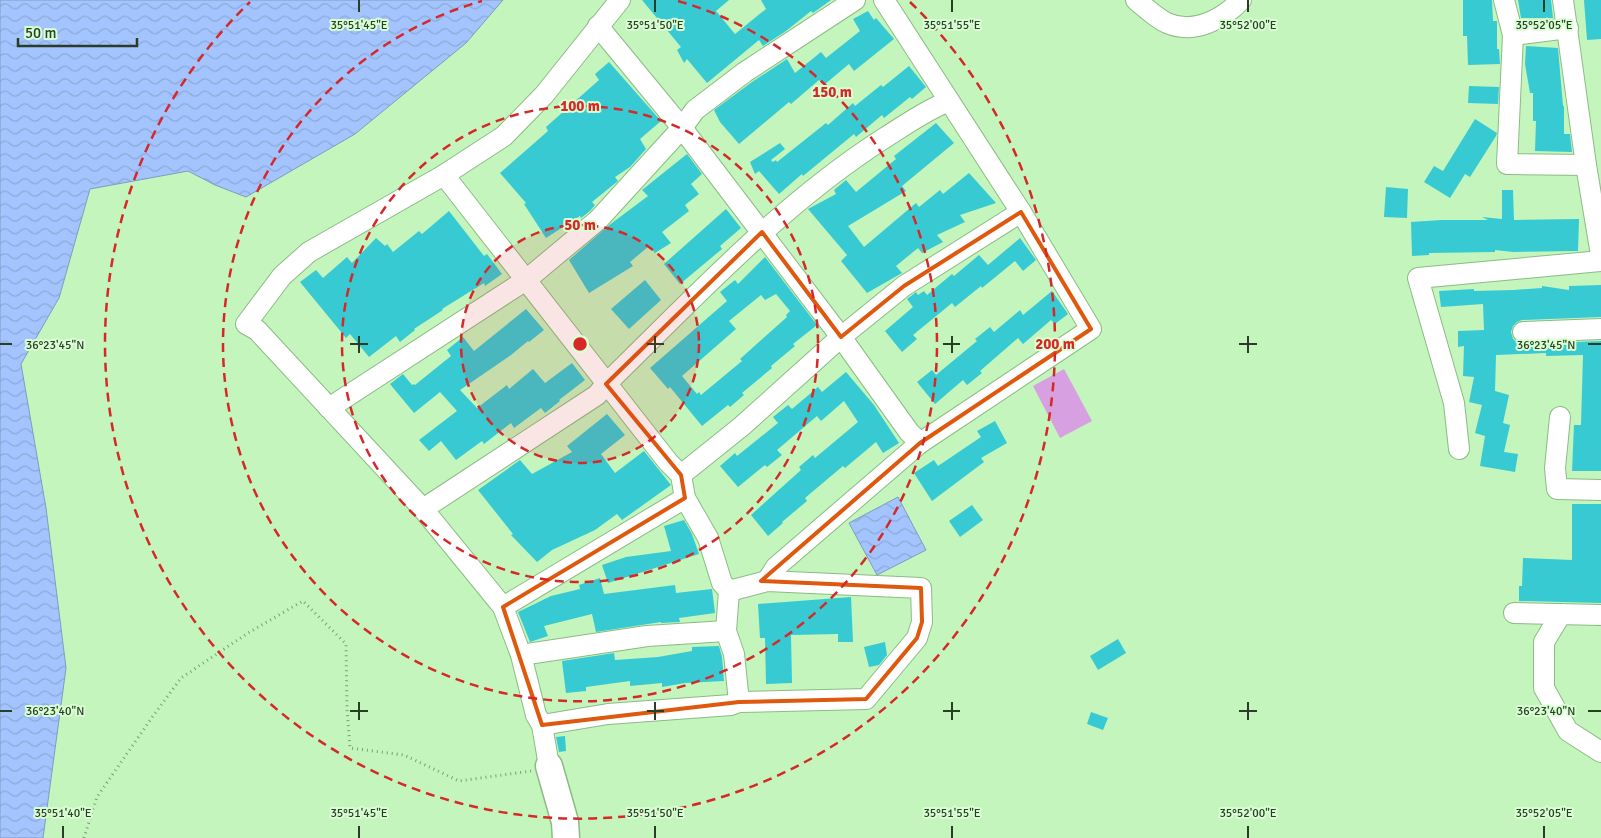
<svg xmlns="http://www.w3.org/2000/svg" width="1601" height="838" font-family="Signika,sans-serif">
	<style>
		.pitch { fill: #d7a0e1 }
		.water { fill: url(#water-waves); stroke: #7f9cbe }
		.building { fill: #37cad3; fill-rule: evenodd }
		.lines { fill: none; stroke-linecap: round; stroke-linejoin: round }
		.minor-casing { stroke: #8cbb85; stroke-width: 22 }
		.major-casing { stroke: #8cbb85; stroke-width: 29 }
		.path { stroke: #7c9f76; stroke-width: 3; stroke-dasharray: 1 4; stroke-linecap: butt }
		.minor { stroke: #fff; stroke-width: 20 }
		.major { stroke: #fff; stroke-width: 26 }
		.marked { fill: none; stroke: #de580d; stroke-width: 4; stroke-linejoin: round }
		.ticks { fill: none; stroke: #2a3e27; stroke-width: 2 }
		.ring { fill: none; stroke: #d62828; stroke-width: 2.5; stroke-dasharray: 9 6 }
		.ticks-label { font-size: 12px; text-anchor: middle; fill: #2a3e27; stroke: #d8ffd2; stroke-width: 4; stroke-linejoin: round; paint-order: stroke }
		.centre { fill: #d62828; stroke: #d8ffd2; stroke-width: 2.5 }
		.ring-label { font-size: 15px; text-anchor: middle; font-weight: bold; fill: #d62828; stroke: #d8ffd2; stroke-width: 4; stroke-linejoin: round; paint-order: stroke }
	</style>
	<defs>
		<pattern id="water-waves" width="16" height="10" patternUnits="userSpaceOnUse" patternTransform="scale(1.25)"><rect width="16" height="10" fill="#a3c4fe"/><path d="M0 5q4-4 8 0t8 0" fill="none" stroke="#8ca9da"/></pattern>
	</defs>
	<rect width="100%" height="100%" fill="#c4f5bc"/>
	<path class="pitch" d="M1064 369 1092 421 1060 438 1033 386Z"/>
	<g class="water">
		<path d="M0 0H503L466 43 355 134 246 197 215 185 188 171 90 189 59 298 21 364 46 508 66 668 43 838H0Z"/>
		<path d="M898 497 926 550 877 575 849 523Z"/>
	</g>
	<g class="building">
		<path d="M642 0H729L716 11 735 34 766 9 761 0H831L813 13 811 11 786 31 763 46 759 40 707 83 687 59 684 63 677 50 681 47Z"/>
		<path d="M1463 0H1492L1493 21H1497V49H1499L1500 64 1468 65 1467 36H1463Z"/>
		<path d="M1518 0H1551L1553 18H1521Z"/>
		<path d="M1584 0H1601V39L1587 40Z"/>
		<path d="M868 11 874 20 876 18 894 39 854 71 849 64 824 85 819 80 791 104 789 102 739 144 720 122 714 110 752 82 787 59 795 73 821 52 826 58 860 31 853 19Z"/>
		<path d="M1526 46 1558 48 1563 106H1564V134H1570L1572 152 1535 151 1536 121H1533V93H1530L1525 64Z"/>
		<path d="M609 62 661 121 640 139 646 149 630 167 615 177 618 181 592 202 595 205 590 211 581 218 580 216 546 238 524 204 526 203 500 173 548 131 546 127 599 80 595 74Z"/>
		<path d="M909 66 926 87 912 99 910 97 884 118 882 115 856 137 854 134 803 176 802 174 779 194 759 171 755 174 750 162 780 143 785 149 771 160 773 162 776 160 777 162 826 123 828 125 853 103 855 106 881 85 883 87Z"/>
		<path d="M1469 86 1499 87 1498 104 1468 103Z"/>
		<path d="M1475 119 1497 133 1496 136 1470 177 1465 174 1450 198 1424 182 1434 166 1443 171Z"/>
		<path d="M936 123 954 143 902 186 906 191 848 226 864 247 916 203 919 207 940 190 943 194 969 173 996 203 960 215 965 222 937 235 943 242 922 253 918 248 896 266 902 273 867 293 841 261 847 255 808 209 836 194 834 190 846 180 856 192 896 159 894 156Z"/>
		<path d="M687 154 702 174 691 184 699 194 685 205 689 211 662 232 671 243 655 253 649 246 630 262 633 266 589 293 569 260 608 226 648 196 642 190Z"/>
		<path d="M1386 187 1408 189 1407 218 1384 217Z"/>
		<path d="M1502 190H1513L1514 220 1579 219 1578 251 1513 252 1495 250V252L1429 253V255L1412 256 1411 222 1441 220H1488L1482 217 1502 219Z"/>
		<path d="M726 209 741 228 720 246 722 249 680 284 664 264Z"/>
		<path d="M449 211 484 256 487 254 502 274 485 286 484 283 442 309 443 310 414 329 415 330 400 342 396 336 369 357 350 334 346 338 300 282 316 270 323 278 347 257 352 263 376 238 385 246 387 244 393 252 419 231 422 234Z"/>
		<path d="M1020 238 1036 260 1023 271 1015 261 982 288 981 286 955 307 952 303 913 335 917 339 902 352 885 331 913 307 907 299 911 296 916 292 918 295 924 291 927 295 952 274 954 276 979 255 988 265Z"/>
		<path d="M765 257 817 325 793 344 795 346 771 366 772 368 742 393 744 395 730 407 728 405 702 426 670 387 668 389 650 368 727 301 720 292 735 280 738 284ZM776 294 790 311 786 315 787 317 740 359 742 361 701 395 699 392 697 394 682 376 736 329 729 321 761 295 765 300Z"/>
		<path d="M645 280 661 300 629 329 611 309Z"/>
		<path d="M1601 285V317L1522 320 1517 322 1513 326 1511 332 1513 339 1517 342 1523 344 1601 341V471H1572L1574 425H1581L1583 355 1546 356V353L1496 355 1495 391 1509 395 1503 423 1510 425 1504 452 1518 454 1515 472 1480 466 1485 436 1475 433 1482 405 1469 402 1474 377 1463 376 1464 346 1458 347V331L1484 330 1483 304 1441 307 1439 291 1474 289V291L1513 290 1542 288V286L1569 290V286Z"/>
		<path d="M1052 291 1068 314 1055 324 1051 320 1023 344 1018 338 980 371 982 373 967 385 963 380 935 404 917 382 932 370 936 375 977 341 975 339 990 327 994 332 1020 310 1023 315Z"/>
		<path d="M526 309 544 330 529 342 528 341 511 355 460 390 477 408 507 385 509 389 533 369 545 383 572 363 585 380 559 400 560 401 545 413 541 408 514 428 511 423 484 444 482 441 456 460 441 441 429 451 419 440 457 411 440 392 414 413 390 384 403 374 412 385 414 384 415 385 451 356 447 350 463 337 474 351Z"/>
		<path d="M846 372 874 405 899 443 883 453 876 442 845 468 843 466 805 498 807 501 782 522 783 523 768 536 751 515 801 470 799 467 813 455 815 458 858 422 844 401 821 421 817 416 777 450 782 455 767 467 765 465 738 487 720 466 735 453 737 456 778 423 773 417 788 405 792 409 818 387 822 392Z"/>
		<path d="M607 414 625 435 601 454 615 473 644 451 671 485 622 520 617 514 595 530 552 550 537 562 511 535 513 534 478 490 520 460 532 474 572 452 567 446Z"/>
		<path d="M995 421 1007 443 981 458 984 462 932 501 914 473 934 460 938 466 981 437 977 431Z"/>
		<path d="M1572 504H1601V603L1519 601V586H1522L1523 558 1572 560Z"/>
		<path d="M972 505 983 520 960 537 949 521Z"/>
		<path d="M684 520 692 534 699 554 608 583 602 565 626 557 671 551 664 526Z"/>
		<path d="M600 578 604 594 675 585 676 593 712 589 715 613 679 618 680 622 661 623V622L596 632 592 614 544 626 548 636 530 642 518 612 551 596 580 589 579 585Z"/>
		<path d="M851 597 853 642H838V634L791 635 792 683 766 684 765 638H760L758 604Z"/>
		<path d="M1118 639 1126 653 1098 670 1090 656Z"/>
		<path d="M885 642 887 655 879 665 869 667 864 647Z"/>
		<path d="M719 646 722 657 724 681 685 683 662 687V683L630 686V681L586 687V691L566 693 562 661 614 653 615 660 658 657 692 651V647Z"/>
		<path d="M1091 712 1108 718 1103 730 1087 724Z"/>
		<path d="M565 736 566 751 559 752 556 737Z"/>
	</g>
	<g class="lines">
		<defs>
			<g id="minor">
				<path d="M1136 0C1145 7 1156 18 1167 23 1194 35 1223 19 1241 0"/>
				<path d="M1504 0 1513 35 1507 164 1586 165"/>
				<path d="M1563 0 1586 165 1601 255"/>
				<path d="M598 26 682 128 841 337 909 432 920 443"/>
				<path d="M1513 35 1568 28"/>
				<path d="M444 175 668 462 681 475 685 498 708 538 722 583 729 591 726 631 734 654 739 702"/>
				<path d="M1523 332 1601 329"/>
				<path d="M329 408 526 280 598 220 682 128 695 110 745 72 855 0"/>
				<path d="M1560 417 1555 468 1557 489 1601 490"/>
				<path d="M1459 449 1454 403 1418 278 1601 261"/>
				<path d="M681 475 742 426 841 337 904 286 1021 212"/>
				<path d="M423 509 597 395 606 384C694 298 782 203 886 137 907 124 926 110 949 101"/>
				<path d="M767 581 776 567 920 443 1091 329 1021 212 884 0"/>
				<path d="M503 607 685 498"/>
				<path d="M1514 613 1601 615"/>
				<path d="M1561 614 1544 642V688L1568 731 1601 752"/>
				<path d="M521 655 647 636 726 631"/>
				<path d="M542 725 608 714 731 705 739 702 866 699 917 638 922 622 921 588 767 581 729 591"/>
				<path d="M549 766 542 725 536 715 521 655 503 607 423 509 257 330 246 324 282 276 309 252 444 175 504 136 544 95 620 0"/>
			</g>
			<path id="major" d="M549 766 565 822 566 838"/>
		</defs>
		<use href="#minor" class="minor-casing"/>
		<use href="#major" class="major-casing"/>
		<path class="path" d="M84 838 97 797 153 716 181 678 248 633 303 601 346 644 347 708 350 748 404 755 459 781 531 771"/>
		<use href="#minor" class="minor"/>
		<use href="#major" class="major"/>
	</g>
	<path class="marked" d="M1021 212 1091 329 920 443 761 581 921 588 922 622 917 638 866 699 739 702 542 725 503 607 685 498 681 475 606 384 762 232 841 337 904 286Z"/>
	<path class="ticks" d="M359 0V12M655 0V12M952 0V12M1248 0V12M1544 0V12M359 336V353M655 336V353M952 336V353M1248 336V353M0 344H12M350 344H368M647 344H664M943 344H960M1239 344H1257M1588 344H1601M359 702V720M655 702V720M952 702V720M1248 702V720M0 711H12M350 711H368M647 711H664M943 711H960M1239 711H1257M1588 711H1601M63 826V838M359 826V838M655 826V838M952 826V838M1248 826V838M1544 826V838"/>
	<circle cx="580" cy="344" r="119" fill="#d62828" fill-opacity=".12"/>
	<g class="ring">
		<circle cx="580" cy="344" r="119"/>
		<circle cx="580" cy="344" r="238"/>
		<path d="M678 1A357 357 0 1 1 482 1"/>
		<path d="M910 2A475 475 0 1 1 250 2"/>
	</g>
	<g class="ticks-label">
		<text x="359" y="29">35°51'45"E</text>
		<text x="655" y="29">35°51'50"E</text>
		<text x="952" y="29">35°51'55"E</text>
		<text x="1248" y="29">35°52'00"E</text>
		<text x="1544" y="29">35°52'05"E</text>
		<text x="55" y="349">36°23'45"N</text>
		<text x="1546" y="349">36°23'45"N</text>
		<text x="55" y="715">36°23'40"N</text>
		<text x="1546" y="715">36°23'40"N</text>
		<text x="63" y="817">35°51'40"E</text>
		<text x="359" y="817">35°51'45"E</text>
		<text x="655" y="817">35°51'50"E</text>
		<text x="952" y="817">35°51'55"E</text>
		<text x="1248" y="817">35°52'00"E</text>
		<text x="1544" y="817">35°52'05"E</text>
	</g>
	<circle cx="580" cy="344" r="8" class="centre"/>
	<g class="ring-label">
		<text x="832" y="97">150 m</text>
		<text x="580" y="111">100 m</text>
		<text x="580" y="230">50 m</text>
		<text x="1055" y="349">200 m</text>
	</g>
	<path d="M18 38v8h119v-8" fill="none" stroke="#2a3e27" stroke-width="2.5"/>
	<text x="25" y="38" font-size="15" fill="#2a3e27" stroke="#d8ffd2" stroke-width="4" paint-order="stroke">50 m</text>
</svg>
